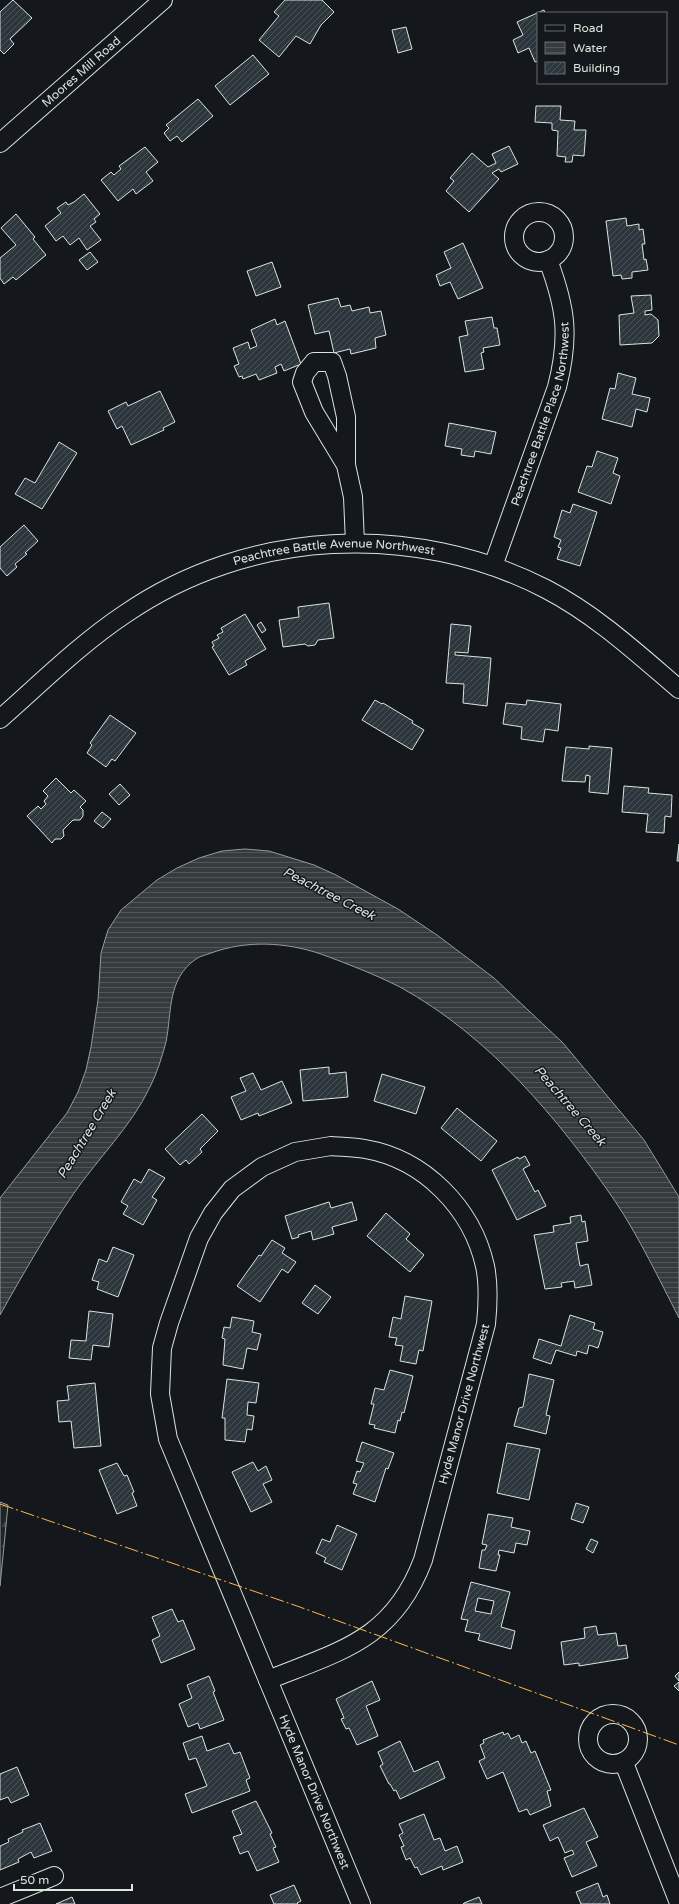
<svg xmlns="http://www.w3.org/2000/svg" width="679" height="1904" font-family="'Varela Round',sans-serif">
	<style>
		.forest { fill: url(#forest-firs); stroke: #939e99 }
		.water { fill: url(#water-rules); stroke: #939e99 }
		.building { fill: url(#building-hatch); stroke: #d8e6dc; fill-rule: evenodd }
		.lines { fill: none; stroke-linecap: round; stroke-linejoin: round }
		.minor-casing { stroke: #d8e6dc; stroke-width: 20 }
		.minor { stroke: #14181c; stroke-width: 18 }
		.power { stroke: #ffb74d; stroke-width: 1; stroke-dasharray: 14 3 2 3; stroke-linecap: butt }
		.labels { text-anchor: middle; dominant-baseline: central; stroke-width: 3; stroke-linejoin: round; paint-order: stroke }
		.street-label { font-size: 12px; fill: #d8e6dc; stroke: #14181c }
		.water-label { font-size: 13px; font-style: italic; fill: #d8e6dc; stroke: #14181c }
	</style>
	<defs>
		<pattern id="forest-firs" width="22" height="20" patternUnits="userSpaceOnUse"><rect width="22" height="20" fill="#202428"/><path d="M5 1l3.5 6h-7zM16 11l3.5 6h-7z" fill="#404447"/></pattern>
		<pattern id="water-rules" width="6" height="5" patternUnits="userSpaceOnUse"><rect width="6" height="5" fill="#363b3e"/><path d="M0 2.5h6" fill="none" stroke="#525759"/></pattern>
		<pattern id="building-hatch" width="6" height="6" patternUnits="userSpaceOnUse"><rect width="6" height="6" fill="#2c363c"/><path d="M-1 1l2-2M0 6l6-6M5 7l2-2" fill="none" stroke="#4a5358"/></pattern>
	</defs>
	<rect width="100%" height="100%" fill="#14181c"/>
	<path class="forest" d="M0 1502 8 1505 0 1586Z"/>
	<path class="water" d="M245 849 269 851 314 865 336 875 398 909 437 935 494 978 563 1043 644 1140 679 1197V1318C659 1279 639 1237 615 1201 558 1118 489 1036 400 987 374 974 348 964 321 954 285 942 247 940 211 953 206 955 200 956 196 959 167 979 172 1012 166 1042 162 1057 157 1073 150 1087 131 1127 97 1159 72 1196 46 1234 23 1274 0 1315V1198L67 1113 78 1092 86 1070 91 1047 98 1000 101 953 108 930 121 910 157 880 177 868 199 858 222 851Z"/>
	<g class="building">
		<path d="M13 0 32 18 10 39 14 44 4 54 0 50V12Z"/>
		<path d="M285 0H322L334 12 321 25 310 44 296 36 279 57 259 40 279 16 274 12Z"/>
		<path d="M544 10 545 13H538V61L535 62 529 48 518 53 513 40 523 35 517 22Z"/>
		<path d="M406 27 412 49 398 53 392 30Z"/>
		<path d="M253 55 269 74 230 105 215 86Z"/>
		<path d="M198 99 213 116 182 142 177 136 170 141 164 133 169 128 166 125Z"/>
		<path d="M536 106H561L560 120 575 121 574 130H586L584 156 573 155 572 162H565L566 157 557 156 558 131 552 130V123L535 122Z"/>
		<path d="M509 146 518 164 501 172 499 169 492 173 499 179 469 212 446 191 454 181 450 178 472 153 488 167 496 163 492 154Z"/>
		<path d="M145 147 158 162 146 172 153 181 136 194 133 189 118 201 101 180 111 172 114 175 121 169 119 166Z"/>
		<path d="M84 194 100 214 94 219 96 222 90 226 101 240 87 250 79 238 70 245 63 236 56 241 45 226 61 213 57 208 66 202 68 205 74 202Z"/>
		<path d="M16 214 35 237 33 239 46 255 16 280 13 277 4 284 0 278V258L16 245 1 228Z"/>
		<path d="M626 218 627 226 639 224V230L643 229 645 244H642L644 260 646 259 648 270 632 272V278L622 279 621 275 613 276 606 221Z"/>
		<path d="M463 243 483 288 458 299 450 282 440 286 436 275 451 268 444 252Z"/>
		<path d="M90 252 98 262 87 270 79 260Z"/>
		<path d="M272 262 281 287 256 296 247 271Z"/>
		<path d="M651 295 652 310 645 311V315L651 314 658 320 659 336 652 343 620 345 619 315 634 313 631 296Z"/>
		<path d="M338 298 341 307 350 305 352 311 369 307 370 313 381 311 386 335 375 338 376 348 351 354 350 349 334 353 329 331 315 334 308 305Z"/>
		<path d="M492 317 494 328H497L500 345 483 348 484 352 481 353 484 369 465 372 459 337 468 335 465 321Z"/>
		<path d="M275 319 277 325 285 321 301 364 284 371 281 364 275 367 277 373 259 380 256 374 243 379 242 376 239 377 234 366 239 364 233 348 248 342 250 349 257 346 251 330Z"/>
		<path d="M618 373 636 378 632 394 650 398 647 412 636 409 632 427 602 419 610 388 615 389Z"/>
		<path d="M160 391 175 422 163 428 164 430 131 445 122 426 117 429 108 411 126 402 128 406Z"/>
		<path d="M449 423 496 432 491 454 475 451 474 457 461 455 462 449 445 446Z"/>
		<path d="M59 442 77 453 42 509 15 494 25 478 35 483Z"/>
		<path d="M597 451 618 458 613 473 620 476 611 504 578 492 587 466 592 467Z"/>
		<path d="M573 504 597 512 580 566 557 559 561 548 558 547 561 540 554 537 562 510 570 513Z"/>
		<path d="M24 525 38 541 25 553 27 554 15 564 17 567 7 576 0 568V547Z"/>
		<path d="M329 603 334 638 318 640 315 645 308 646 305 644 283 647 279 620 299 617 298 607Z"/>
		<path d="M245 614 266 649 245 661 247 665 229 675 212 647 214 646 212 642 219 638 217 635 223 632 221 628Z"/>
		<path d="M261 622 266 630 262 633 257 625Z"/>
		<path d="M451 624 471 626 468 653 455 652V655L491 658 487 706 463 703 464 684 446 683Z"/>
		<path d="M375 700 382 704 383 703 413 721 412 723 424 730 412 750 362 720Z"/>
		<path d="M527 700 561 704 558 731 545 729 543 742 521 739 522 727 503 724 506 703 526 705Z"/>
		<path d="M110 715 136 733 115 761 112 759 106 767 87 753 92 745 90 743Z"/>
		<path d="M589 746 612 748 608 794 589 792 590 776 586 775 585 782 562 781 566 747 589 749Z"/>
		<path d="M56 778 71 793 74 790 86 801 80 807 83 810V816L80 820H73L63 830 64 836 61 839H55L52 843 27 816 38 806 41 809 46 804 44 801 48 796 43 791Z"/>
		<path d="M120 784 130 795 119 805 109 794Z"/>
		<path d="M624 786 649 788 648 793 672 795 671 817 665 816 664 833 646 832 648 814 622 812Z"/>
		<path d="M102 812 111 819 103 828 94 821Z"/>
		<path d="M679 844V861H677Z"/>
		<path d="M329 1067V1074L346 1072 348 1097 303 1101 300 1070Z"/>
		<path d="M253 1073 261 1090 282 1081 292 1103 259 1116 258 1113 241 1120 231 1097 246 1091 240 1078Z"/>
		<path d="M382 1074 425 1087 416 1114 374 1101Z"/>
		<path d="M457 1108 497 1141 481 1161 441 1128Z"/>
		<path d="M202 1114 218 1131 200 1149 202 1152 189 1164 186 1160 180 1165 165 1149Z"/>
		<path d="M525 1156 530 1165 523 1169 535 1192 538 1190 546 1206 517 1220 492 1170 518 1157 519 1159Z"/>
		<path d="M149 1169 165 1178 152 1197 157 1200 143 1225 123 1214 128 1206 121 1202 134 1179 141 1183Z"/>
		<path d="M329 1202 331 1208 352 1202 357 1220 332 1227 334 1234 313 1240 311 1231 298 1235 299 1237 292 1239 285 1216Z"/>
		<path d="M386 1213 410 1234 406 1239 424 1255 410 1272 367 1236Z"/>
		<path d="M581 1215 582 1222 585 1221 588 1241 576 1243 580 1266 588 1264 592 1285 575 1288 574 1281 561 1283 562 1287 545 1289 534 1235 554 1232 553 1226 571 1223 570 1217Z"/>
		<path d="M272 1240 285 1248 282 1253 296 1262 288 1273 282 1269 260 1302 237 1286 259 1255 261 1256Z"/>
		<path d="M113 1247 134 1255 118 1297 97 1289 99 1282 92 1280 99 1259 107 1262Z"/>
		<path d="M315 1285 331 1297 318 1314 302 1303Z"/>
		<path d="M405 1296 432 1301 423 1351 419 1350 416 1364 400 1361 403 1346 395 1345 397 1338 389 1337 393 1317 401 1319Z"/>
		<path d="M89 1311 113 1314 109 1347 93 1345 91 1360 69 1358 71 1340 86 1341Z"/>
		<path d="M570 1315 595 1323 593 1329 603 1332 598 1348 589 1345 587 1354 577 1351 576 1356 556 1350 551 1364 533 1358 539 1339 561 1346Z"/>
		<path d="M232 1317 254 1321 252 1332 261 1334 257 1350 247 1348 243 1369 223 1365 225 1339 222 1338 224 1327 230 1328Z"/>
		<path d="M390 1370 413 1376 404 1413 402 1412 400 1421 398 1420 395 1433 374 1428 375 1425 369 1424 374 1404H371L375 1388 384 1390Z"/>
		<path d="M529 1374 554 1380 546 1415 550 1416 546 1434 514 1426 519 1408 523 1407Z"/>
		<path d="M227 1379 259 1383 256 1403 248 1402 247 1415 254 1416 252 1430 247 1429 245 1442 225 1440V1418H222Z"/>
		<path d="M95 1383 101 1446 74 1448 71 1421 59 1422 57 1401 69 1400 67 1386Z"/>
		<path d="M362 1442 394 1453 388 1469 386 1468 375 1502 353 1494 357 1484 353 1483 357 1471 360 1472 364 1463 356 1461Z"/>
		<path d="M507 1443 540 1449 529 1500 497 1493Z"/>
		<path d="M253 1462 258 1471 266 1466 272 1480 263 1484 272 1502 251 1512 232 1472Z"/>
		<path d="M117 1463 124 1476 127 1475 134 1492 132 1493 137 1506 117 1514 99 1470Z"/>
		<path d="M576 1503 589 1507 583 1523 571 1519Z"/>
		<path d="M488 1514 513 1518 511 1527 530 1531 527 1545 516 1543 514 1553 499 1550 498 1555H500L496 1571 479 1568 482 1550H485L487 1545 482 1544Z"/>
		<path d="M337 1525 357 1534 342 1570 324 1562 326 1558 316 1553 322 1539 330 1542Z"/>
		<path d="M591 1539 598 1542 593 1553 586 1549Z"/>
		<path d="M471 1582 510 1592 501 1627 515 1631 511 1649 478 1640 480 1634 465 1631 468 1620 461 1619ZM478 1598 494 1601 491 1614 475 1611Z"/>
		<path d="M172 1609 178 1622 183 1620 195 1649 161 1663 152 1640 160 1636 152 1617Z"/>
		<path d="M596 1626 598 1635 616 1633 618 1646 626 1645 628 1658 579 1666V1663L564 1665 561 1642 585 1638 584 1628Z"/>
		<path d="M679 1672V1681L675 1676Z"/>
		<path d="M209 1676 215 1691 213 1692 224 1720 200 1729 198 1723 188 1727 179 1704 192 1698 187 1685Z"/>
		<path d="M372 1681 380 1700 366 1706 378 1736 357 1745 349 1728 346 1729 341 1719 344 1718 336 1699Z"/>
		<path d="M679 1682V1691L674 1686Z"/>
		<path d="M503 1732 504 1735 508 1733 511 1739 519 1735 522 1743 526 1741 531 1753 535 1751 551 1790 547 1791 551 1806 530 1815 527 1809 519 1812 503 1772 487 1779 479 1761 485 1758 480 1745 484 1743 483 1740Z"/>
		<path d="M202 1736 207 1751 229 1743 234 1754 240 1752 250 1778 246 1780 250 1791 192 1813 185 1794 207 1786 196 1758 189 1760 183 1743Z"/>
		<path d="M400 1741 414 1772 438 1761 445 1778 400 1799 396 1790 394 1791 390 1784H389L380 1766 383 1764 378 1752Z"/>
		<path d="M17 1767 29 1795 11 1803 8 1797 0 1800V1774Z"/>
		<path d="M256 1801 272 1833 270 1834 276 1847 273 1848 279 1862 257 1871 248 1851 240 1854 233 1837 242 1834 232 1811Z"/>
		<path d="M584 1808 598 1837 586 1842 597 1866 572 1877 564 1858 574 1854 572 1850 565 1853 558 1837 550 1841 543 1825Z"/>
		<path d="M424 1814 434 1840 440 1838 445 1851 457 1846 463 1862 443 1870 442 1866 421 1875 417 1867 415 1868 410 1858 406 1860 401 1847 404 1846 399 1835 403 1833 399 1824Z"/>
		<path d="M40 1823 52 1851 34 1858 31 1852 18 1859 19 1862 0 1870V1846L9 1842 8 1839 23 1832 22 1830Z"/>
		<path d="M598 1883 603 1897 607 1895 610 1904H581L576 1892Z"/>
		<path d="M294 1885 301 1901 297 1903 298 1904H274L270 1895Z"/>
		<path d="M72 1897 75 1904H56Z"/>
		<path d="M479 1897 482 1904H463L464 1903Z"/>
	</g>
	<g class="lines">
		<defs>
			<g id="minor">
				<path id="s1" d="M0 143 163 0"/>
				<circle cx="539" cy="237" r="25"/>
				<path d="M346 465V417L337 376 332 362H314L305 373 302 382 314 412 346 465 353 497 355 543"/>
				<path id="s2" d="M493 566 557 387C570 336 566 308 548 260"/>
				<path id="s3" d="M0 719C41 683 80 644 125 614 248 529 414 521 546 589 596 615 637 653 679 689"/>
				<path d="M331 1146C342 1147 354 1147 365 1149 424 1159 472 1208 485 1266 489 1285 488 1304 486 1324L423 1560C393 1640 340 1651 268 1680L168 1439 160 1394 162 1348 169 1323 199 1238 213 1213 232 1189 262 1167 295 1152Z"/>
				<path id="s4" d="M268 1680 361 1904"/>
				<circle cx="613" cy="1739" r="25"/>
				<path d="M624 1763 679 1903"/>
				<path d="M0 1898 54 1876"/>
			</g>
		</defs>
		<use href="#minor" class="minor-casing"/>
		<use href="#minor" class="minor"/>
		<path class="power" d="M0 1504 297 1606 679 1745"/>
	</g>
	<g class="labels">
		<g class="street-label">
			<text stroke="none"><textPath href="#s1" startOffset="108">Moores Mill Road</textPath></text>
			<text stroke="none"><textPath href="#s2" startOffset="160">Peachtree Battle Place Northwest</textPath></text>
			<text stroke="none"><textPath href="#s3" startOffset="386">Peachtree Battle Avenue Northwest</textPath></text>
			<text transform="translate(464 1404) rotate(-75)">Hyde Manor Drive Northwest</text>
			<text stroke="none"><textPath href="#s4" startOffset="121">Hyde Manor Drive Northwest</textPath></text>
		</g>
		<g class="water-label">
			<text transform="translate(329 894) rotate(27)">Peachtree Creek</text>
			<text transform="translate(570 1106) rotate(49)">Peachtree Creek</text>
			<text transform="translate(87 1134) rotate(-59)">Peachtree Creek</text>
		</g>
	</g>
	<rect x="537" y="12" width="130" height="72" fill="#14181c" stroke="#626a69"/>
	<rect x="545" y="25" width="20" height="6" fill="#14181c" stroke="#626a69"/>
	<text x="573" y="32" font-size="12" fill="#d8e6dc">Road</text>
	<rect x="545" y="42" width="20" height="12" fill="url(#water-rules)" stroke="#626a69"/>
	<text x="573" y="52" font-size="12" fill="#d8e6dc">Water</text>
	<rect x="545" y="62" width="20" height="12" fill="url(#building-hatch)" stroke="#626a69"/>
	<text x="573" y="72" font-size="12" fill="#d8e6dc">Building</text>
	<path d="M14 1884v6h118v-6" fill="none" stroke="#d8e6dc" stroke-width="2"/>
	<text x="20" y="1884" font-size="12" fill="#d8e6dc" stroke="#14181c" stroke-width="3" paint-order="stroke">50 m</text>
</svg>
